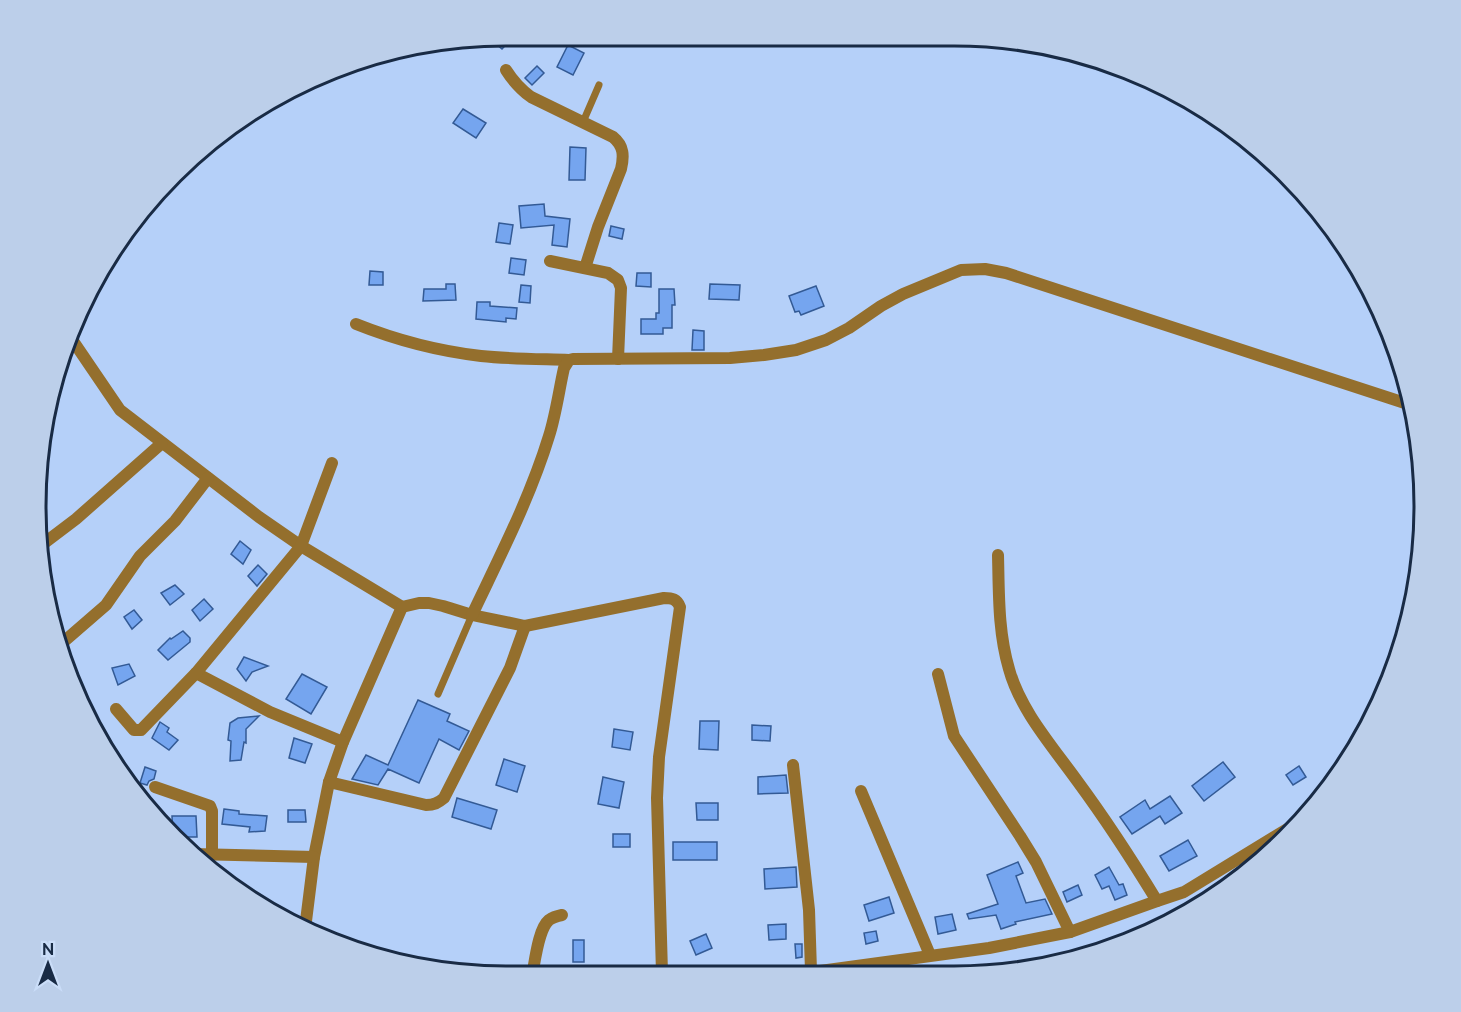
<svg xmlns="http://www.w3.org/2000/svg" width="1461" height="1012" font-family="Raleway,sans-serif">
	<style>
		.building { fill: #75a5ef; stroke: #335a95; stroke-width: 1.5 }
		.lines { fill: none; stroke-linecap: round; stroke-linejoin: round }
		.lane { stroke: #946f2d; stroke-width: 7 }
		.street { stroke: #946f2d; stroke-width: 12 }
		.rim { fill: none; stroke: #192b45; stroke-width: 3 }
	</style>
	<rect width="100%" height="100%" fill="#b5d0f9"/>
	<g class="building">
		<path d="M514 36 502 49 489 38 506 36Z"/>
		<path d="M568 45 584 53 573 75 557 67Z"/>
		<path d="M537 66 544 73 532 85 525 78Z"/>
		<path d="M463 109 486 123 476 138 453 123Z"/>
		<path d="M570 147 586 148 585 180H569Z"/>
		<path d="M544 204 545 216 570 219 567 247 552 245 554 225 521 228 519 206Z"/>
		<path d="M499 223 513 225 510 244 496 242Z"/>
		<path d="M611 226 624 229 622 239 609 236Z"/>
		<path d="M511 258 526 260 524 275 509 273Z"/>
		<path d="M370 271 383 272V285H369Z"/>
		<path d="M637 273H651V287L636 286Z"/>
		<path d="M446 284H455L456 300 423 301 424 289H446Z"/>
		<path d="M710 284 740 285 739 300 709 299Z"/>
		<path d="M521 285 531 286 530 303 519 302Z"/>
		<path d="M816 286 824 306 801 315 799 311 795 312 789 296Z"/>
		<path d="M659 289H674L675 305H672V328H663V334H641V319H656V313H659Z"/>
		<path d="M477 302H490V306L517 308 516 319 506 318V322L476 319Z"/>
		<path d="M693 330 704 331V350H692Z"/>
		<path d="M240 541 251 550 243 564 231 554Z"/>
		<path d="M258 565 267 574 257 586 248 576Z"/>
		<path d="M175 585 184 594 170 605 161 593Z"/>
		<path d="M204 599 213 609 200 621 192 610Z"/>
		<path d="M134 610 142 620 132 629 124 617Z"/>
		<path d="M183 631 190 638V642L168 660 158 650 170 638 171 639Z"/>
		<path d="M244 657 268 666 252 672 246 681 237 669Z"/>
		<path d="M129 664 135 676 118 685 112 668Z"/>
		<path d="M302 674 327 687 311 714 286 699Z"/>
		<path d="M418 700 450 714 447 721 469 731 459 750 439 739 419 783 388 769 378 785 352 779 366 755 388 765Z"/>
		<path d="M259 716 246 729V743L244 742 241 760 230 761 231 741 228 740 230 723 238 718Z"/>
		<path d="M700 721H719L718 750 699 749Z"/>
		<path d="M160 722 169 728 167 732 178 740 169 750 152 738Z"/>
		<path d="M752 725 771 726 770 741 752 740Z"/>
		<path d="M614 729 633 732 630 750 612 747Z"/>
		<path d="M294 738 312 744 305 763 289 758Z"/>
		<path d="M504 759 525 766 517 792 496 785Z"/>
		<path d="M1223 762 1235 777 1204 801 1192 786Z"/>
		<path d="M1299 766 1306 777 1293 785 1286 775Z"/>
		<path d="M145 767 156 771 154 779 149 781 147 785 140 783Z"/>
		<path d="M786 775 788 793 758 794V777Z"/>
		<path d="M603 777 624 782 619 808 598 804Z"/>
		<path d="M1170 796 1182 813 1165 824 1160 816 1132 834 1120 817 1145 800 1150 809Z"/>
		<path d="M457 798 497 810 491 829 452 817Z"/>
		<path d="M696 803H718V820H697Z"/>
		<path d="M224 809 239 811V814L267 816 265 831 249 832 250 827 222 824Z"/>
		<path d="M288 810H305L306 822H288Z"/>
		<path d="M172 816H196L197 837H173Z"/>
		<rect x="613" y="834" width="17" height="13"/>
		<path d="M1188 840 1197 856 1169 871 1160 856Z"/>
		<rect x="673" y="842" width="44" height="18"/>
		<path d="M1018 862 1023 873 1016 876 1026 903 1045 899 1052 914 1015 922 1016 924 1001 929 996 915 969 919 967 914 998 904 987 875Z"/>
		<path d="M796 867 797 887 765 889 764 869Z"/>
		<path d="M1109 867 1119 885 1123 884 1127 895 1115 900 1109 886 1102 889 1095 875Z"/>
		<path d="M1078 885 1082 895 1067 902 1063 892Z"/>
		<path d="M889 897 894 913 869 921 864 905Z"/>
		<path d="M952 914 956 930 938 934 935 917Z"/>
		<path d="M786 924V939L769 940 768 925Z"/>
		<path d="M876 931 878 941 866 944 864 933Z"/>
		<path d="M706 934 712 948 696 955 690 941Z"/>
		<rect x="573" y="940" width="11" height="22"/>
		<path d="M795 944H802V957L796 958Z"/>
	</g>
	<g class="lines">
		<g class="lane">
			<path d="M583 122 599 85"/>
			<path d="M438 694 472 615"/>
		</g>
		<g class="street">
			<path d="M506 70C513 81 520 89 531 97L613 137C624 146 624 156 621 169L598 227 585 268"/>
			<path d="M550 261 608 273 618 280 621 288 618 359"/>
			<path d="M356 324C396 340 438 351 481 356 510 359 540 359 569 360"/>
			<path d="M69 335 120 410 259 517 301 546 402 607 343 742 329 782 314 857 305 929"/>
			<path d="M43 544 76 519 162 443"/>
			<path d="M998 555C999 593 998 632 1009 669 1020 710 1053 747 1078 782 1106 820 1132 860 1157 901"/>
			<path d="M402 607 419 603H429L443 606 472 615 525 626 664 598C672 598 677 599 680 607L659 757 657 798 662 973"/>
			<path d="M472 615C500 556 530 498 549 436 556 414 559 390 564 368L569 360 573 359 730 358 764 355 796 350 826 340 849 328 881 306 903 294 961 270 985 269 1006 273 1414 406"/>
			<path d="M61 644 106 605 140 556 175 521 208 478"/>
			<path d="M196 673 270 712 343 742"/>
			<path d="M938 674 954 736 1020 836 1036 862 1070 932"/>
			<path d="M116 709 134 730H141L196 673 301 546 332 463"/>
			<path d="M793 765 809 910 811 971"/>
			<path d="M329 782 426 805C434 805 438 803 444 798L510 668 525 626"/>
			<path d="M155 787 210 806 212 811V854"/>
			<path d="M861 791 930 955"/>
			<path d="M193 854 314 857"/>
			<path d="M820 971 989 948 1070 932 1157 901 1184 892 1302 820"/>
			<path d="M532 976C535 962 538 929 549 920 553 917 557 916 562 915"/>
		</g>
	</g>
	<path d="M0 0H1461V1012H0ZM506 46H954A460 460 0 0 1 1414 506V506A460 460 0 0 1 954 966H506A460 460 0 0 1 46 506V506A460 460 0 0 1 506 46Z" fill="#bccfea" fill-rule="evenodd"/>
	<path class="rim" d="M506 46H954A460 460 0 0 1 1414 506V506A460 460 0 0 1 954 966H506A460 460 0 0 1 46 506V506A460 460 0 0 1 506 46Z"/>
	<g transform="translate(48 964)" stroke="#caddf8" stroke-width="4.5" paint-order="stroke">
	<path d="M0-4.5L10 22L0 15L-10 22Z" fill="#192b45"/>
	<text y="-9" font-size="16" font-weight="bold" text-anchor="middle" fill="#192b45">N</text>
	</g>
</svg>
